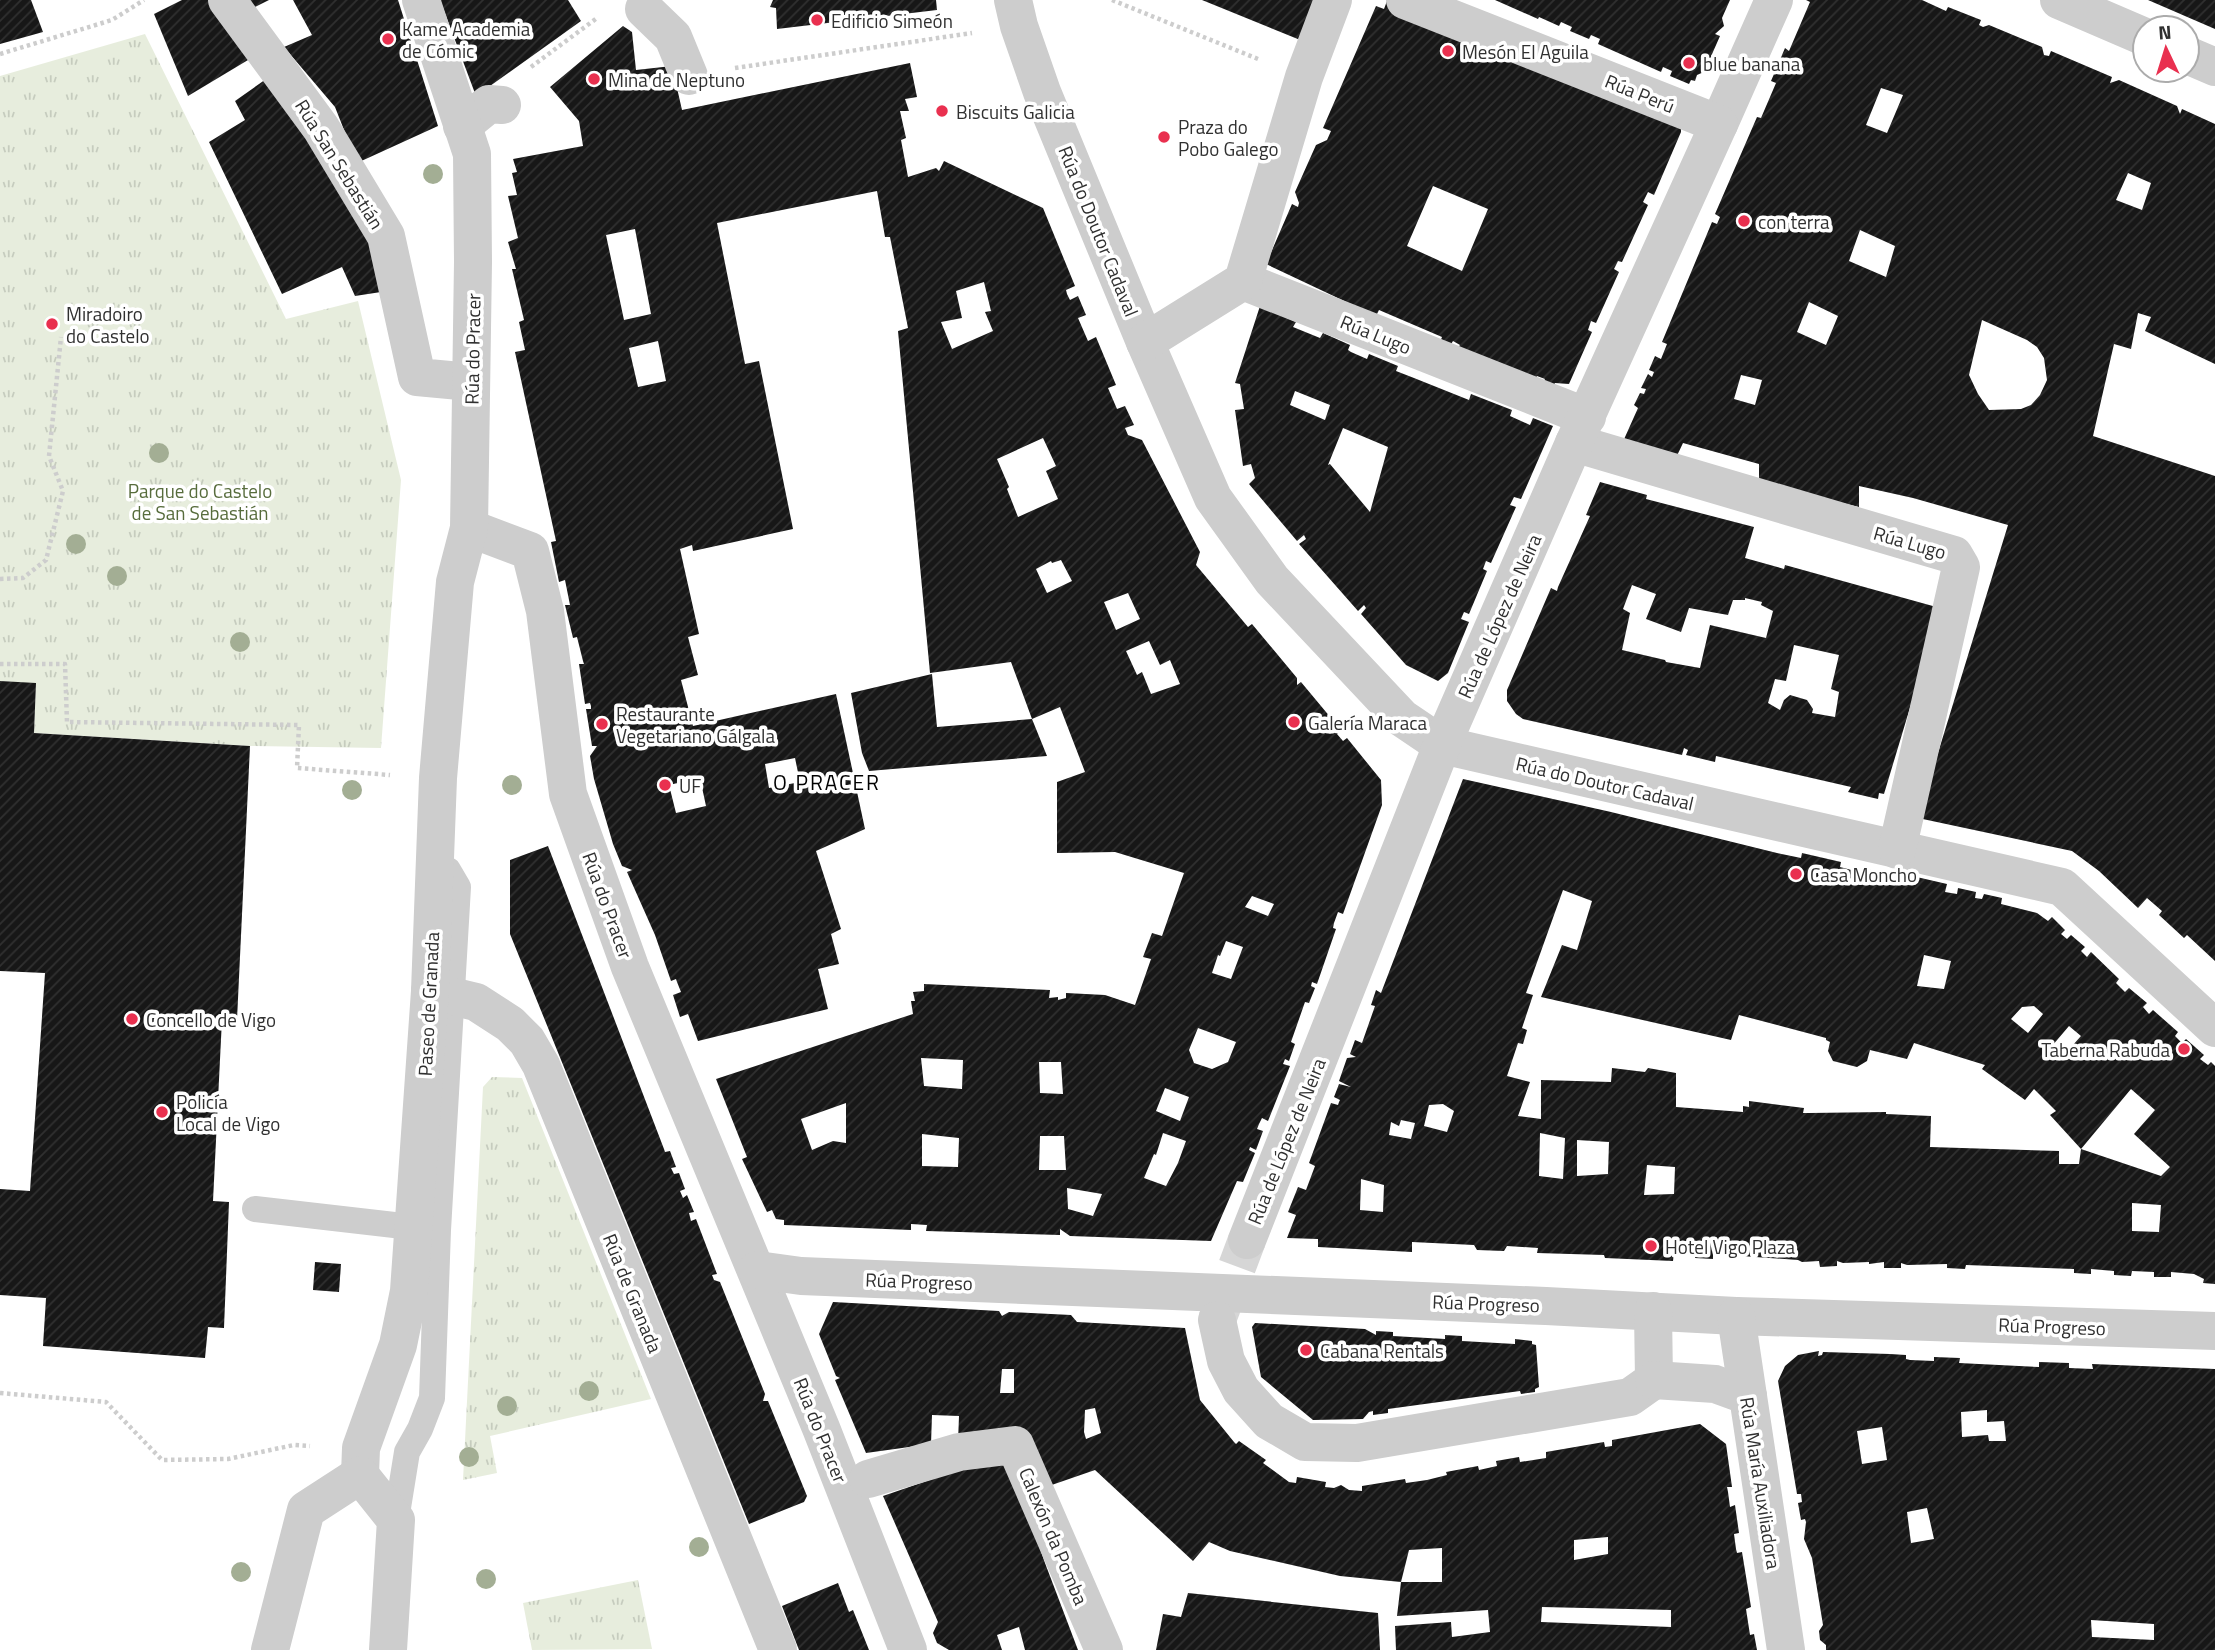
<svg xmlns="http://www.w3.org/2000/svg" width="2215" height="1650" font-family="'Titillium Web',sans-serif">
	<style>
		.grass { fill: url(#grass-tufts) }
		.building { fill: url(#building-hatch); fill-rule: evenodd }
		.lines { fill: none; stroke-linecap: round; stroke-linejoin: round }
		.minor-tunnel { stroke: #d6d6d6; stroke-width: 38; stroke-dasharray: 38 19; stroke-linecap: butt }
		.path { stroke: #cdcdcd; stroke-width: 4.5; stroke-dasharray: 3.5 3.5; stroke-linecap: butt }
		.service { stroke: #cdcdcd; stroke-width: 26 }
		.pedestrian { stroke: #cdcdcd; stroke-width: 38 }
		.minor { stroke: #cdcdcd; stroke-width: 38 }
		.tree { fill: #a3ae94 }
		.poi-dot { fill: #e9304f; stroke: #fff; stroke-width: 2.5 }
		.labels { text-anchor: middle; dominant-baseline: central; stroke-width: 7; stroke-linejoin: round; paint-order: stroke }
		.poi-label { font-size: 19px; fill: #303030; stroke: #fff; text-anchor: start }
		.street-label { font-size: 19px; fill: #303030; stroke: #fff }
		.park-label { font-size: 19px; fill: #576c3c; stroke: #fff }
		.neighbourhood-label { font-size: 21px; letter-spacing: 2px; fill: #000; stroke: #fff }
	</style>
	<defs>
		<pattern id="grass-tufts" width="24" height="20" patternUnits="userSpaceOnUse" patternTransform="scale(1.75)"><rect width="24" height="20" fill="#e7eddd"/><path d="M3 7l-1-3M5 7V3M7 7l1-3M15 17l-1-3M17 17v-4M19 17l1-3" fill="none" stroke="#c6ccbe"/></pattern>
		<pattern id="building-hatch" width="6" height="6" patternUnits="userSpaceOnUse" patternTransform="scale(1.75)"><rect width="6" height="6" fill="#171717"/><path d="M-1 1l2-2M0 6l6-6M5 7l2-2" fill="none" stroke="#303030"/></pattern>
	</defs>
	<rect width="100%" height="100%" fill="#fff"/>
	<g class="grass">
		<path d="M145 34 286 319 358 301 401 480 381 748 250 746 34 733 36 684 0 681V76Z"/>
		<path d="M492 1077 522 1078 651 1399 490 1436 497 1473 463 1480 483 1087Z"/>
		<path d="M638 1580 652 1649 532 1650 523 1603Z"/>
	</g>
	<g class="building">
		<path d="M0 0H31L43 32 0 44Z"/>
		<path d="M182 0H208L253 57 188 96 154 14Z"/>
		<path d="M238 0H269L245 12Z"/>
		<path d="M293 0H398L438 126 357 163 335 107 284 47 312 35Z"/>
		<path d="M440 0H568L581 21 476 96Z"/>
		<path d="M773 0H936L937 10 777 29 776 8 770 7Z"/>
		<path d="M1202 0H1313L1315 46Z"/>
		<path d="M1495 0H1730L1722 18 1724 26 1715 34 1720 36 1709 61 1704 60 1702 64 1704 72 1697 75 1695 81 1691 80 1689 84 1670 76 1672 71 1663 67 1661 72 1598 44 1600 39 1591 35 1589 39 1570 31 1572 27 1561 22 1559 26 1539 17 1538 19Z"/>
		<path d="M1806 0H1922L1946 11 1948 7 1981 20 1979 25 1983 27 1989 25 2042 47 2044 55 2049 56 2051 51 2112 77 2110 83 2119 80 2177 106 2180 114 2182 109 2215 124V364L2145 331 2151 317 2138 313 2131 349 2114 344 2093 436 2215 476V961L2187 935 2184 938 2159 915 2162 911 2147 898 2138 908 2099 871 2072 851 1918 818 2008 525 1913 498 1859 486V507L1759 483V464L1683 443 1675 460 1621 446 1638 408 1634 405 1640 393 1644 394 1646 389 1641 388 1648 374 1652 377 1654 372 1649 370 1655 356 1661 359 1667 344 1662 342 1712 222 1717 224 1720 217 1715 214 1757 117 1761 118 1776 83 1771 81 1785 48 1789 51 1810 2ZM1881 88 1903 95 1887 133 1866 125ZM2128 173 2151 183 2142 210 2116 200ZM1860 230 1895 246 1886 277 1849 261ZM1809 302 1838 316 1826 345 1797 332ZM1982 320 2027 340 2037 347 2044 358 2047 380 2040 395 2031 405 2021 409 1989 410 1978 394 1969 375ZM1741 375 1762 380 1755 405 1734 399Z"/>
		<path d="M2148 0H2215V29Z"/>
		<path d="M1387 1 1681 125V132L1654 195 1648 192 1643 202 1648 205 1622 262 1618 261 1614 269 1619 272 1596 323 1591 321 1588 330 1592 332 1569 384 1555 383 1552 388 1542 384 1545 379 1537 376 1534 381 1457 349 1460 345 1453 341 1450 346 1440 342 1442 337 1379 310 1376 316 1266 264 1292 204 1298 207 1299 203 1295 192 1316 145 1327 140 1331 131 1323 128 1376 6 1384 9ZM1433 186 1488 209 1462 271 1407 246Z"/>
		<path d="M623 26 632 32 636 70 672 66 682 110 910 63 917 97 905 99 909 111H900L906 138 901 140 908 177 936 168 939 171 944 161 1043 208 1075 286 1066 290 1067 294 1070 300 1078 296 1086 315 1078 318 1088 341 1096 337 1116 385 1108 388 1117 409 1125 406 1134 425 1125 428 1128 435 1142 440 1200 552 1196 565 1248 627 1252 624 1297 678V685L1301 682 1341 730 1337 734 1343 741 1347 738 1381 780 1382 805 1343 914 1338 912 1334 923 1333 928 1336 929 1317 984 1312 982 1311 986 1315 988 1309 1003 1305 1002 1291 1042 1295 1044 1289 1061 1285 1059 1283 1064 1290 1066 1268 1121 1262 1118 1259 1124 1257 1129 1263 1131 1256 1150 1250 1147 1249 1150 1255 1153 1243 1182 1237 1181 1211 1241 1070 1236 1060 1229V1235L926 1231 927 1225 911 1224V1230L784 1225V1220L776 1219 772 1210 767 1212 742 1159 747 1157 716 1079 913 1014 911 1001H915L913 992 924 991V984L1050 990 1049 998 1058 997V1000L1066 998V993L1105 995 1135 1005 1151 959 1143 957 1152 933 1162 936 1184 873 1115 852 1057 853V782L1085 772 1060 707 1032 719 1047 756 869 771 862 753 851 693 932 674 937 727 1032 719 1011 662 930 673 898 331 908 328 890 237H885L877 191 717 223 745 364 759 361 793 529 693 551 692 545 680 549 699 634 688 637 698 675 681 680 693 726 836 694 865 829 816 851 841 929 831 934 839 964 818 969 828 1009 698 1041 688 1014 680 1017 673 995 681 992 677 982 676 979 671 981 655 935 627 872 632 870 622 866 613 844 594 779 590 756 597 746H592L586 709H591V706L590 703 585 704 579 664H584L583 661 577 637 573 638 565 605H570L565 580 559 582 551 542 556 541 515 352 525 350 519 322 524 320 512 269H516L508 242 518 238 508 196 517 195 512 173 517 172 513 159 583 146 579 121 550 87ZM635 229 651 314 624 320 606 235ZM984 282 991 311 985 312 993 331 952 349 941 322 962 318 956 291ZM658 341 666 381 638 387 629 348ZM1043 438 1056 466 1046 471 1058 499 1018 517 1007 489 1009 487 997 459ZM1061 560 1072 581 1047 593 1036 569 1051 561 1052 563ZM1128 593 1140 619 1116 630 1104 602ZM1149 641 1160 665 1170 660 1180 684 1151 694 1142 672 1137 675 1126 651ZM795 758 800 782 769 788 765 764ZM700 778 706 806 676 813 669 785ZM1252 896 1274 904 1268 916 1245 907ZM1226 941 1243 947 1231 979 1212 973 1218 955 1220 956ZM1198 1028 1236 1042 1228 1062 1212 1069 1194 1063 1189 1050ZM921 1058 963 1060 962 1089 924 1086ZM1039 1062H1061L1063 1094 1040 1093ZM1165 1088 1189 1097 1180 1121 1156 1111ZM846 1103V1143L833 1141 812 1150 801 1119ZM1163 1133 1186 1141 1178 1163 1166 1186 1144 1178 1154 1154 1156 1155ZM922 1134 959 1138 958 1167 922 1166ZM1040 1136H1064L1066 1170H1039ZM1067 1188 1102 1194 1093 1216 1068 1209Z"/>
		<path d="M269 77 321 142 380 267 381 292 355 296 342 267 282 294 209 142 245 120 235 101Z"/>
		<path d="M1260 306 1296 322 1293 327 1320 338 1323 333 1350 345 1348 350 1351 352 1367 359 1369 354 1398 366 1396 371 1414 378 1469 400 1471 394 1512 410 1510 416 1530 425 1533 418 1553 426 1521 499 1514 497 1510 505 1516 507 1491 563 1486 561 1483 569 1487 571 1469 614 1464 612 1461 619 1469 622 1448 673 1438 681 1406 665 1361 614 1366 608 1364 605 1358 611 1299 544 1306 539 1304 535 1297 541 1249 484 1255 478 1251 464 1243 466 1235 410 1244 409 1240 384 1235 383ZM1295 391 1330 405 1325 420 1290 405ZM1343 428 1388 447 1370 512 1330 464 1328 465Z"/>
		<path d="M1600 482 1647 495 1646 499 1754 527 1745 558 1784 569 1785 565 1940 608 1884 794 1879 793 1878 799 1848 792 1851 787 1716 756 1715 762 1686 755 1688 750 1684 748 1682 755 1523 719 1516 714 1507 701V690L1551 588 1557 591 1558 587 1590 516 1586 515ZM1632 585 1656 594 1646 619 1681 632 1689 608 1728 615 1733 600H1745V598L1762 602 1761 605 1773 611 1766 638 1710 625 1700 668 1666 662 1665 660 1622 650 1630 613 1623 609ZM1794 645 1839 655 1831 689 1839 692 1835 717 1812 713 1813 709 1807 700 1790 695 1784 700 1780 710 1768 703 1775 679 1786 681Z"/>
		<path d="M0 681 36 683 34 733 250 746 237 1020 222 1019 213 1201 229 1202 224 1328 208 1327 205 1358 43 1346 46 1298 0 1295V1189L30 1191 45 973 0 971Z"/>
		<path d="M1463 779 1611 812 1777 853 1801 858 1802 853 1841 862 1840 867 1863 873H1867L1868 869 1890 874 1889 879H1894L1895 872 1947 884 1945 892 1957 894 1958 888 1976 892 1975 898 1982 899 1984 894 2002 898 2001 904 2037 913 2048 921 2052 917 2065 930 2061 934 2067 939 2071 935 2085 947 2081 951 2087 957 2091 952 2119 979 2116 983 2125 992 2129 988 2147 1003 2143 1007 2149 1014 2153 1010 2178 1032 2175 1036 2182 1043 2186 1039 2204 1055 2200 1059 2208 1065 2211 1062 2215 1066V1284L2203 1283 2204 1279 2194 1274 2171 1272V1277H2154V1272L2132 1271 2131 1276 2114 1275V1271L2091 1269V1274L2074 1273V1269L1966 1265 1965 1269 1947 1268V1264L1907 1265 1901 1263V1268H1884V1262L1869 1264V1262L1843 1263 1837 1261V1266L1820 1267 1819 1261 1802 1262 1798 1260 1713 1254V1259L1695 1258 1696 1254 1674 1252 1673 1261 1605 1258 1604 1255 1537 1253 1538 1248 1507 1246 1504 1251 1477 1250 1474 1245 1412 1242V1252L1318 1247V1239L1287 1238 1296 1215 1288 1212 1298 1187 1306 1190 1315 1166 1309 1163 1331 1103 1338 1105 1339 1102 1340 1100 1334 1097 1339 1084 1351 1087 1339 1081 1347 1058 1356 1057 1350 1054 1355 1040 1362 1043 1375 1006 1371 1005 1376 990 1381 993ZM1563 890 1592 901 1577 950 1562 945 1541 997 1731 1040 1739 1015 1826 1038V1040L1830 1042 1828 1051 1833 1061 1857 1067 1867 1061 1870 1050 1907 1059 1914 1043 1985 1065 1982 1069 2025 1100 2034 1089 2056 1111 2050 1115 2081 1149 2079 1164H2059V1151L1930 1147 1931 1116 1886 1114V1112L1809 1113H1803L1804 1108 1749 1101V1107L1743 1106V1112L1676 1107V1073L1648 1068 1645 1072 1612 1068 1611 1082 1541 1080V1119L1518 1116 1530 1082 1507 1076 1518 1043 1523 1044 1527 1030 1522 1028 1533 995 1526 993ZM1924 955 1951 961 1944 989 1917 986ZM2034 1006 2043 1014 2028 1033 2011 1019 2022 1007ZM2069 1026 2081 1036 2064 1055 2052 1046ZM2131 1089 2155 1110 2134 1134 2170 1167 2161 1176 2081 1149ZM1443 1104 1454 1111 1447 1132 1424 1126 1429 1105ZM1401 1120 1415 1123 1411 1139 1389 1135 1391 1122 1399 1126ZM1540 1133 1565 1138 1563 1179 1539 1176ZM1577 1140 1609 1142 1608 1174 1577 1176ZM1647 1165 1675 1167 1674 1194 1644 1195ZM1361 1179 1384 1185 1383 1212 1360 1210ZM2132 1203 2161 1205 2159 1232 2132 1231Z"/>
		<path d="M548 846 664 1149 665 1152 670 1151 676 1167 671 1168 674 1174 679 1173 685 1189 680 1191 683 1198 687 1195 694 1212 689 1213 691 1221 696 1219 717 1274 712 1275 714 1280 720 1282 765 1394 763 1401H768L807 1496 804 1502 749 1524 510 934V860Z"/>
		<path d="M315 1262 341 1264 339 1292 313 1290Z"/>
		<path d="M833 1302 999 1311 1002 1316 1009 1312 1071 1315 1077 1322 1185 1328 1200 1400 1234 1442 1236 1444 1239 1441 1266 1460 1263 1463 1289 1482 1296 1483 1297 1477 1326 1482 1325 1487 1334 1488 1341 1485 1349 1490 1362 1491V1486L1405 1479 1406 1483 1427 1480 1447 1475 1446 1472 1478 1466 1479 1470 1497 1466 1496 1461 1519 1457 1520 1462 1546 1458V1452L1604 1442 1605 1447 1612 1446V1440L1700 1424 1726 1444 1732 1487H1727L1728 1492 1730 1507 1735 1505 1739 1533 1734 1534 1736 1549 1737 1553 1742 1552 1751 1607 1746 1609 1750 1635 1754 1634 1757 1650H1396L1395 1626 1451 1622 1452 1637 1490 1632 1488 1610 1397 1616 1401 1582 1340 1576 1230 1551 1209 1542 1193 1561 1095 1470 1043 1488 1024 1436 958 1442 959 1416 932 1415 931 1444 866 1453 835 1380 840 1378 836 1376 819 1334ZM1002 1369H1014V1393H1000ZM1095 1408 1101 1433 1086 1439 1084 1432 1085 1410ZM1608 1537V1554L1574 1560V1540ZM1442 1548V1582H1401L1409 1550ZM1542 1607 1671 1610V1627L1541 1622Z"/>
		<path d="M1255 1323 1365 1329 1376 1335V1331L1393 1332V1336L1445 1339V1335L1462 1336V1341L1515 1344V1339L1532 1341V1344L1536 1345 1539 1387 1535 1389V1392L1521 1394 1520 1391 1388 1409V1413L1373 1415V1411L1369 1412 1363 1419 1313 1420 1261 1377 1252 1327Z"/>
		<path d="M1819 1351 1818 1356 1822 1355 1823 1352 1890 1354 1906 1355V1359L1910 1360 1934 1361V1357L1960 1358 1959 1363 2039 1367V1362L2069 1363V1368L2093 1369 2092 1364 2215 1369V1650H1826V1645L1820 1640 1819 1631 1823 1625 1812 1558 1804 1539 1806 1522 1805 1519 1801 1520 1798 1503 1802 1502 1801 1494H1797L1778 1381 1785 1366 1798 1355ZM1987 1410V1422L2004 1421 2006 1441H1989L1988 1435 1962 1437 1961 1412ZM1882 1427 1887 1460 1862 1464 1857 1431ZM1927 1508 1934 1539 1911 1543 1907 1512ZM2091 1620 2154 1624V1640L2092 1637Z"/>
		<path d="M1006 1450 1045 1563 1078 1650H1025L1019 1627 997 1635 1002 1650H949L937 1643 933 1633 938 1622 883 1496 976 1464Z"/>
		<path d="M838 1583 849 1612 853 1610 869 1650H799L782 1606Z"/>
		<path d="M1188 1593 1378 1613 1380 1650H1156L1163 1614 1181 1617Z"/>
	</g>
	<g class="lines">
		<path class="minor-tunnel" d="M1217 1320 1247 1240"/>
		<g class="path">
			<path d="M1112 0 1258 59"/>
			<path d="M0 54 112 20 144 0"/>
			<path d="M531 67 597 18"/>
			<path d="M735 68 972 33"/>
			<path d="M0 579 23 578 46 560 63 491 49 456 61 337"/>
			<path d="M0 664H65L67 722 299 725 297 768 390 775"/>
			<path d="M0 1393 106 1402 162 1460 228 1459 294 1445 310 1446"/>
		</g>
		<g class="service">
			<path d="M255 1209 429 1229"/>
			<path d="M396 1520 407 1452 420 1429 432 1398 438 1230 458 887 448 870 434 866"/>
		</g>
		<g class="pedestrian">
			<path d="M227 0 321 128 386 236 417 377 471 382"/>
			<path d="M2059 0 2145 37"/>
			<path d="M644 9 673 37 689 76"/>
			<path d="M2187 55 2215 67"/>
			<path d="M1719 124 1774 0"/>
			<path d="M462 126 489 104 502 105"/>
		</g>
		<g class="minor">
			<path d="M1013 0 1019 26 1042 92 1145 342 1213 498 1272 580 1402 718 1442 745 2062 887 2215 1028"/>
			<path d="M1243 281 1587 417"/>
			<path d="M1145 342 1243 281 1304 77 1333 0"/>
			<path d="M1574 443 1954 555 1961 567 1897 850"/>
			<path d="M469 528 530 551 545 611 568 794 630 967 821 1428 908 1650"/>
			<path d="M430 991 476 1002 510 1024 527 1041 541 1065 778 1650"/>
			<path d="M1247 1240 1442 745 1574 443 1719 124 1405 0"/>
			<path d="M757 1270 801 1276 1546 1306 1736 1316 2215 1331"/>
			<path d="M1736 1316 1786 1650"/>
			<path d="M1217 1320 1226 1361 1241 1390 1269 1421 1305 1442 1357 1443 1630 1397 1654 1380 1653 1311"/>
			<path d="M1654 1380 1715 1384 1748 1396"/>
			<path d="M360 1475 361 1448 398 1345 409 1291 430 991 438 778 455 582 469 528 473 262 472 154 421 0"/>
			<path d="M868 1479 959 1452 1015 1445 1104 1650"/>
			<path d="M270 1650 306 1510 360 1475 396 1520 388 1650"/>
		</g>
	</g>
	<g class="tree">
		<circle cx="433" cy="174" r="10"/>
		<circle cx="159" cy="453" r="10"/>
		<circle cx="76" cy="544" r="10"/>
		<circle cx="117" cy="576" r="10"/>
		<circle cx="240" cy="642" r="10"/>
		<circle cx="512" cy="785" r="10"/>
		<circle cx="352" cy="790" r="10"/>
		<circle cx="589" cy="1391" r="10"/>
		<circle cx="507" cy="1406" r="10"/>
		<circle cx="469" cy="1457" r="10"/>
		<circle cx="699" cy="1547" r="10"/>
		<circle cx="241" cy="1572" r="10"/>
		<circle cx="486" cy="1579" r="10"/>
	</g>
	<g class="poi-dot">
		<circle cx="817" cy="20" r="7"/>
		<circle cx="388" cy="39" r="7"/>
		<circle cx="1448" cy="51" r="7"/>
		<circle cx="1689" cy="63" r="7"/>
		<circle cx="594" cy="79" r="7"/>
		<circle cx="942" cy="111" r="7"/>
		<circle cx="1164" cy="137" r="7"/>
		<circle cx="1744" cy="221" r="7"/>
		<circle cx="52" cy="324" r="7"/>
		<circle cx="1294" cy="722" r="7"/>
		<circle cx="602" cy="724" r="7"/>
		<circle cx="665" cy="785" r="7"/>
		<circle cx="1796" cy="874" r="7"/>
		<circle cx="132" cy="1019" r="7"/>
		<circle cx="2184" cy="1049" r="7"/>
		<circle cx="162" cy="1112" r="7"/>
		<circle cx="1651" cy="1246" r="7"/>
		<circle cx="1306" cy="1350" r="7"/>
	</g>
	<g class="labels">
		<g class="poi-label">
			<text x="831" y="20">Edificio Simeón</text>
			<text x="402" y="28">Kame Academia<tspan x="402" dy="22">de Cómic</tspan></text>
			<text x="1462" y="51">Mesón El Aguila</text>
			<text x="1703" y="63">blue banana</text>
			<text x="608" y="79">Mina de Neptuno</text>
			<text x="956" y="111">Biscuits Galicia</text>
			<text x="1178" y="126">Praza do<tspan x="1178" dy="22">Pobo Galego</tspan></text>
			<text x="1758" y="221">con terra</text>
			<text x="66" y="313">Miradoiro<tspan x="66" dy="22">do Castelo</tspan></text>
			<text x="616" y="713">Restaurante<tspan x="616" dy="22">Vegetariano Gálgala</tspan></text>
			<text x="1308" y="722">Galería Maraca</text>
			<text x="679" y="785">UF</text>
			<text x="1810" y="874">Casa Moncho</text>
			<text x="146" y="1019">Concello de Vigo</text>
			<text x="2170" y="1049" text-anchor="end">Taberna Rabuda</text>
			<text x="176" y="1101">Policía<tspan x="176" dy="22">Local de Vigo</tspan></text>
			<text x="1665" y="1246">Hotel Vigo Plaza</text>
			<text x="1320" y="1350">Cabana Rentals</text>
		</g>
		<g class="street-label">
			<text transform="translate(1640 93) rotate(22)">Rúa Perú</text>
			<text transform="translate(340 164) rotate(58)">Rúa San Sebastián</text>
			<text transform="translate(1099 231) rotate(68)">Rúa do Doutor Cadaval</text>
			<text transform="translate(1376 334) rotate(22)">Rúa Lugo</text>
			<text transform="translate(472 349) rotate(-89)">Rúa do Pracer</text>
			<text transform="translate(1910 542) rotate(16)">Rúa Lugo</text>
			<text transform="translate(1499 616) rotate(-66)">Rúa de López de Neira</text>
			<text transform="translate(1605 783) rotate(13)">Rúa do Doutor Cadaval</text>
			<text transform="translate(608 905) rotate(70)">Rúa do Pracer</text>
			<text transform="translate(428 1004) rotate(-87)">Paseo de Granada</text>
			<text transform="translate(1286 1141) rotate(-68)">Rúa de López de Neira</text>
			<text transform="translate(919 1281) rotate(2)">Rúa Progreso</text>
			<text transform="translate(633 1293) rotate(68)">Rúa de Granada</text>
			<text transform="translate(1486 1303) rotate(2)">Rúa Progreso</text>
			<text transform="translate(2052 1326) rotate(2)">Rúa Progreso</text>
			<text transform="translate(821 1430) rotate(68)">Rúa do Pracer</text>
			<text transform="translate(1761 1483) rotate(81)">Rúa María Auxiliadora</text>
			<text transform="translate(1054 1536) rotate(67)">Calexón da Pomba</text>
		</g>
		<g class="park-label">
			<text x="200" y="490">Parque do Castelo<tspan x="200" dy="22">de San Sebastián</tspan></text>
		</g>
		<g class="neighbourhood-label">
			<text x="827" y="782">O PRACER</text>
		</g>
	</g>
	<g transform="translate(2166 49) rotate(356)"><circle r="33" fill="#ffffff" stroke="#acacac" stroke-width="2"/>
	<path d="M0-5L12 26L0 18L-12 26Z" fill="#e9304f"/>
	<text y="-10" font-size="19" font-weight="bold" text-anchor="middle" fill="#303030">N</text>
	</g>
</svg>
